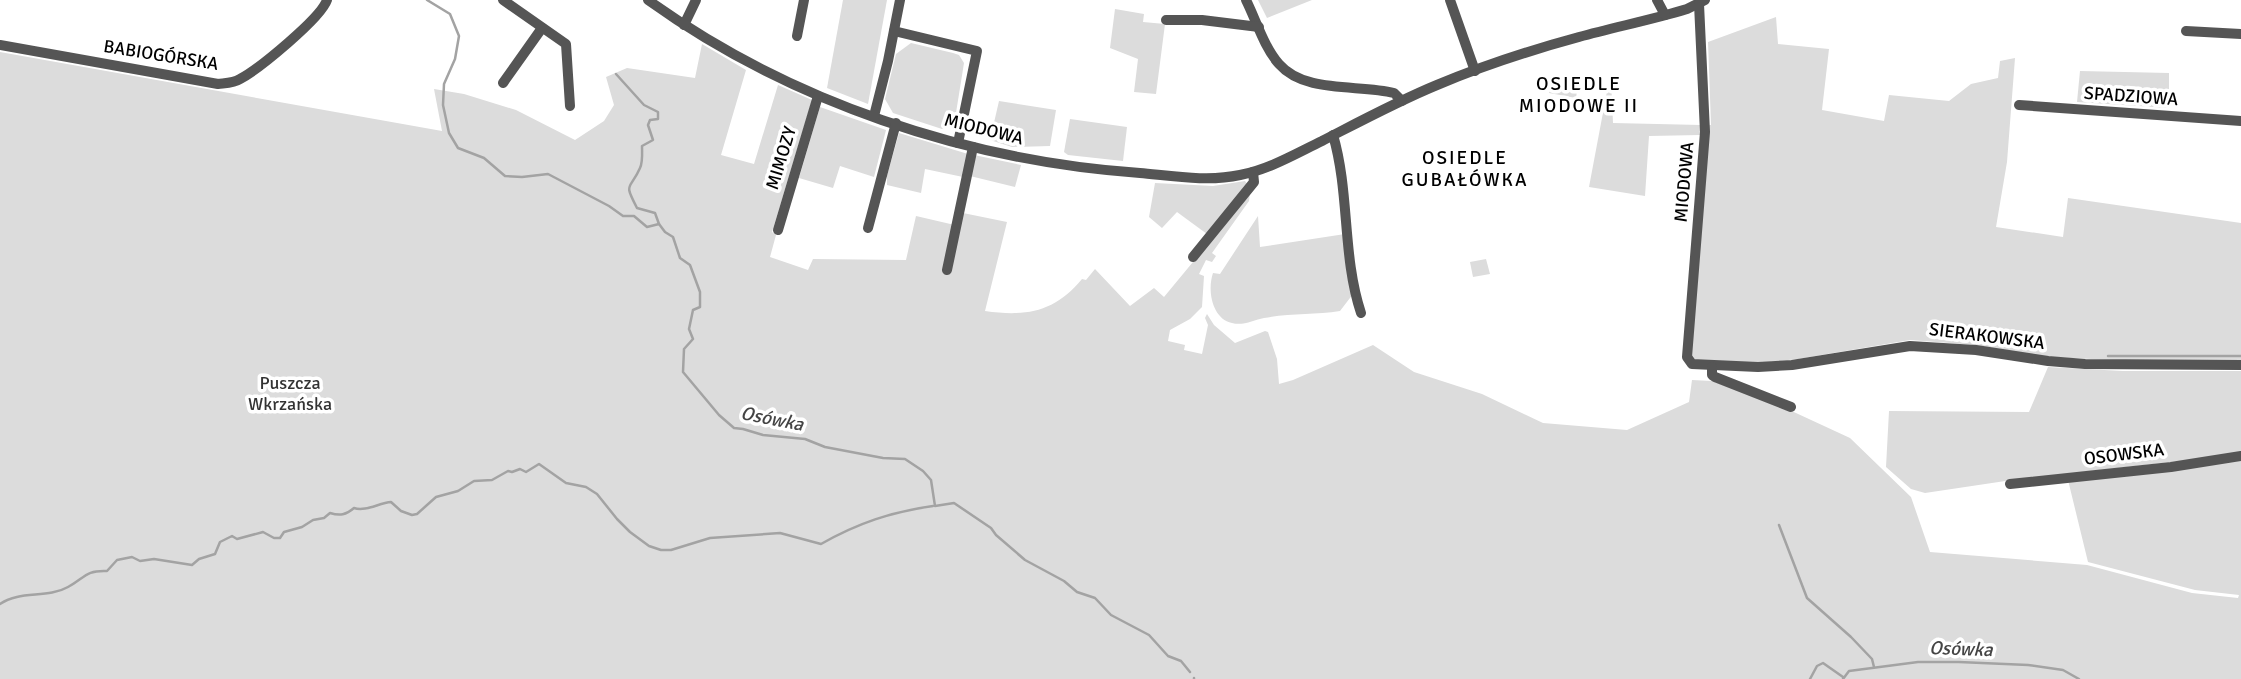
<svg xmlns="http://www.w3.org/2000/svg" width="2241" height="679" font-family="Signika,sans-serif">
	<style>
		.green { fill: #dcdcdc }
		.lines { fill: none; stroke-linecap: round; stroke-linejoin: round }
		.stream { stroke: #a3a3a3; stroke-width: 2.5 }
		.minor { stroke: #555; stroke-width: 10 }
		.labels { text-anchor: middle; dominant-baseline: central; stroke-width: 7; stroke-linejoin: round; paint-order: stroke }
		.street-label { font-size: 18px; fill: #000; stroke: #fff }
		.park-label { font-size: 18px; fill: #333; stroke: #fff }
		.neighbourhood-label { font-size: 19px; letter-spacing: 2px; fill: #000; stroke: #fff }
		.water-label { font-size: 19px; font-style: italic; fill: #444; stroke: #fff }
	</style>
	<rect width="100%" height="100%" fill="#fff"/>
	<g class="green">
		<path d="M843 0H887L868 104 827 88Z"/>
		<path d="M1258 0H1312L1267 18Z"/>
		<path d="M1115 9 1144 14 1143 22 1165 24 1156 94 1134 92 1138 59 1110 48Z"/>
		<path d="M1776 17 1778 44 1829 49 1822 110 1884 121 1889 95 1949 101 1971 84 1998 78 2000 61 2015 58 2007 162 1996 227 2063 237 2068 198 2241 223V361H2137L2047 357 1975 345 1910 340 1798 359 1758 363 1694 362 1690 357 1709 125H1711L1708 42Z"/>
		<path d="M911 43 953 53 959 55 964 63 955 119 942 129 893 113 885 99 896 54Z"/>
		<path d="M702 44 746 70 721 155 754 164 778 85 812 100 772 232 776 235 770 257 808 270 813 259 906 260 916 216 959 226 963 213 1007 222 985 311C1026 317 1055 312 1082 279L1086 280 1095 269 1130 306 1154 288 1164 297 1250 193 1249 201 1212 253 1216 256 1212 262 1206 260 1199 274 1204 276 1202 307 1190 319 1170 330 1168 341 1185 345 1184 350 1202 354 1208 325 1205 318 1207 314 1214 325 1235 343 1265 331 1268 332 1277 359 1279 384 1293 380 1373 345 1414 372 1482 394 1543 423 1627 430 1689 402 1692 380 1712 381 1783 407 1850 438 1911 497 1930 552 2087 565 2192 593 2238 598 2239 595 2195 590 2088 562 2068 480 2241 458V679H0V52L442 131 434 89 464 94 516 110 575 140 604 121 614 105 606 77 627 68 695 78Z"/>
		<path d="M2080 71 2169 73V108L2077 102Z"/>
		<path d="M1611 79 1613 123 1701 125 1700 135 1649 136 1645 196 1589 187 1608 86Z"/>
		<path d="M1575 82 1578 84 1576 98 1549 93 1550 90Z"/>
		<path d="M999 101 1056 110 1050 146 1012 147 990 140Z"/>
		<path d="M820 107 886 130 874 177 840 166 833 188 799 178Z"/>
		<path d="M1070 119 1127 127 1123 161 1068 155 1064 152Z"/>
		<path d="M899 133 968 154 963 177 925 169 921 193 887 185V176Z"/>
		<path d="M974 155 1021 165 1015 187 970 176Z"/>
		<path d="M1245 181 1248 185 1207 234 1177 212 1162 228 1149 217 1155 183 1213 186Z"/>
		<path d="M1258 216 1260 247 1345 234 1353 294 1340 311C1315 315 1289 313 1264 318 1254 320 1243 326 1232 323 1212 319 1207 290 1213 273L1220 274Z"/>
		<path d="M1486 259 1490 274 1473 277 1470 262Z"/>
		<path d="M2048 367 2123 371H2241V454L2012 480 1925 493 1911 489 1886 467 1889 411 2029 412Z"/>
	</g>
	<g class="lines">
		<g class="stream">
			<path d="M427 0 450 14 459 36 455 59 444 84 443 105 449 133 458 148 484 158 505 176 522 177 548 174 609 206 623 216H634L647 227 659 224 665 232 673 237 680 258 690 265 700 292V307L693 310 689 329 693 339 684 349 683 372 719 415 734 428 743 429 763 435 805 439 825 447 883 458 905 459 923 471 931 480 935 506 954 503 991 528 996 535 1025 560 1064 581 1077 592 1095 598 1111 615 1149 635 1168 656 1181 661 1190 672"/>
			<path d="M616 74 644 105 658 112V119L650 120 648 125 653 140 642 146C642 153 643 162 640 168 630 191 623 181 637 208L655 213 659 224"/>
			<path d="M2108 356H2241"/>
			<path d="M1779 525 1807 598 1851 637 1872 659 1874 667"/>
			<path d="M0 604C20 590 47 599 68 587 85 578 85 570 107 571L117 560 132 557 140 561 154 559 192 565 199 559 215 554 220 542 232 536 237 539 263 532 274 538H280L284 532 302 527 313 520 324 518 330 513C340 516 346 515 354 508 365 512 379 503 391 502L401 511 412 515 417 514 436 497 458 491 474 481 492 480 508 471 512 472 520 469 526 472 539 464 566 483 586 487 597 494 617 519 630 532 649 546 661 550H671L710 538 780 533 821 544C858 523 891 512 933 506"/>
			<path d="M1194 678V679"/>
			<path d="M1810 679 1817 666 1823 663 1843 677"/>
			<path d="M1843 679 1849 671 1918 662H1959L2028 665 2063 670 2079 679"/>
		</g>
		<g class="minor">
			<path d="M503 0 566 44 570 106"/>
			<path d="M648 0C790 102 967 161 1140 173 1173 176 1208 182 1240 175 1270 169 1295 154 1322 141 1359 122 1398 101 1437 85 1482 66 1531 50 1579 37 1615 27 1651 20 1687 9L1705 0"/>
			<path d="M1246 0C1256 20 1264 47 1279 64 1305 94 1359 84 1394 93L1402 101"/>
			<path d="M1450 0 1475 71"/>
			<path d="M1657 0 1665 15"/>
			<path d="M1699 4 1705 132 1687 357 1692 364 1758 367 1792 365 1910 346 1976 350 2048 361 2085 364 2241 365"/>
			<path d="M1166 20H1202L1259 27"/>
			<path d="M684 25 696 0"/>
			<path d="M894 31 977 51 958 143"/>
			<path d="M2186 31 2241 34"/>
			<path d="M797 36 804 0"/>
			<path d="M0 45 218 84C226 83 234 83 240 79 259 69 321 18 327 0"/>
			<path d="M503 83 542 28"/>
			<path d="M2019 105 2241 121"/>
			<path d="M874 116 888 61 900 0"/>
			<path d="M1333 135C1350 193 1342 256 1361 313"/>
			<path d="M868 228 896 123"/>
			<path d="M778 230 818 96"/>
			<path d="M1193 257 1254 182 1253 172"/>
			<path d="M947 270 973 147"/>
			<path d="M1712 367V375L1715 377 1791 407"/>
			<path d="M2010 484 2171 467 2241 456"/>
		</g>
	</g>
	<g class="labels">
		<g class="street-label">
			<text transform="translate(161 55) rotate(9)">BABIOGÓRSKA</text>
			<text transform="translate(2131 96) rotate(4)">SPADZIOWA</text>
			<text transform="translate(984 129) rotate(14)">MIODOWA</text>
			<text transform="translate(781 158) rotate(-73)">MIMOZY</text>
			<text transform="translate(1684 182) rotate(-85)">MIODOWA</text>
			<text transform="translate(1987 336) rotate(7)">SIERAKOWSKA</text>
			<text transform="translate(2124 454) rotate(-7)">OSOWSKA</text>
		</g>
		<g class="park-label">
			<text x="290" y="383">Puszcza<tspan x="290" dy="21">Wkrzańska</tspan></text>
		</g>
		<g class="neighbourhood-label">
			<text x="1579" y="84">OSIEDLE<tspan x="1579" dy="22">MIODOWE II</tspan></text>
			<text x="1465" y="158">OSIEDLE<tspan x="1465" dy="22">GUBAŁÓWKA</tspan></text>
		</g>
		<g class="water-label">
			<text transform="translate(772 419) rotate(11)">Osówka</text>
			<text transform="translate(1961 649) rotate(2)">Osówka</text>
		</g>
	</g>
</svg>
